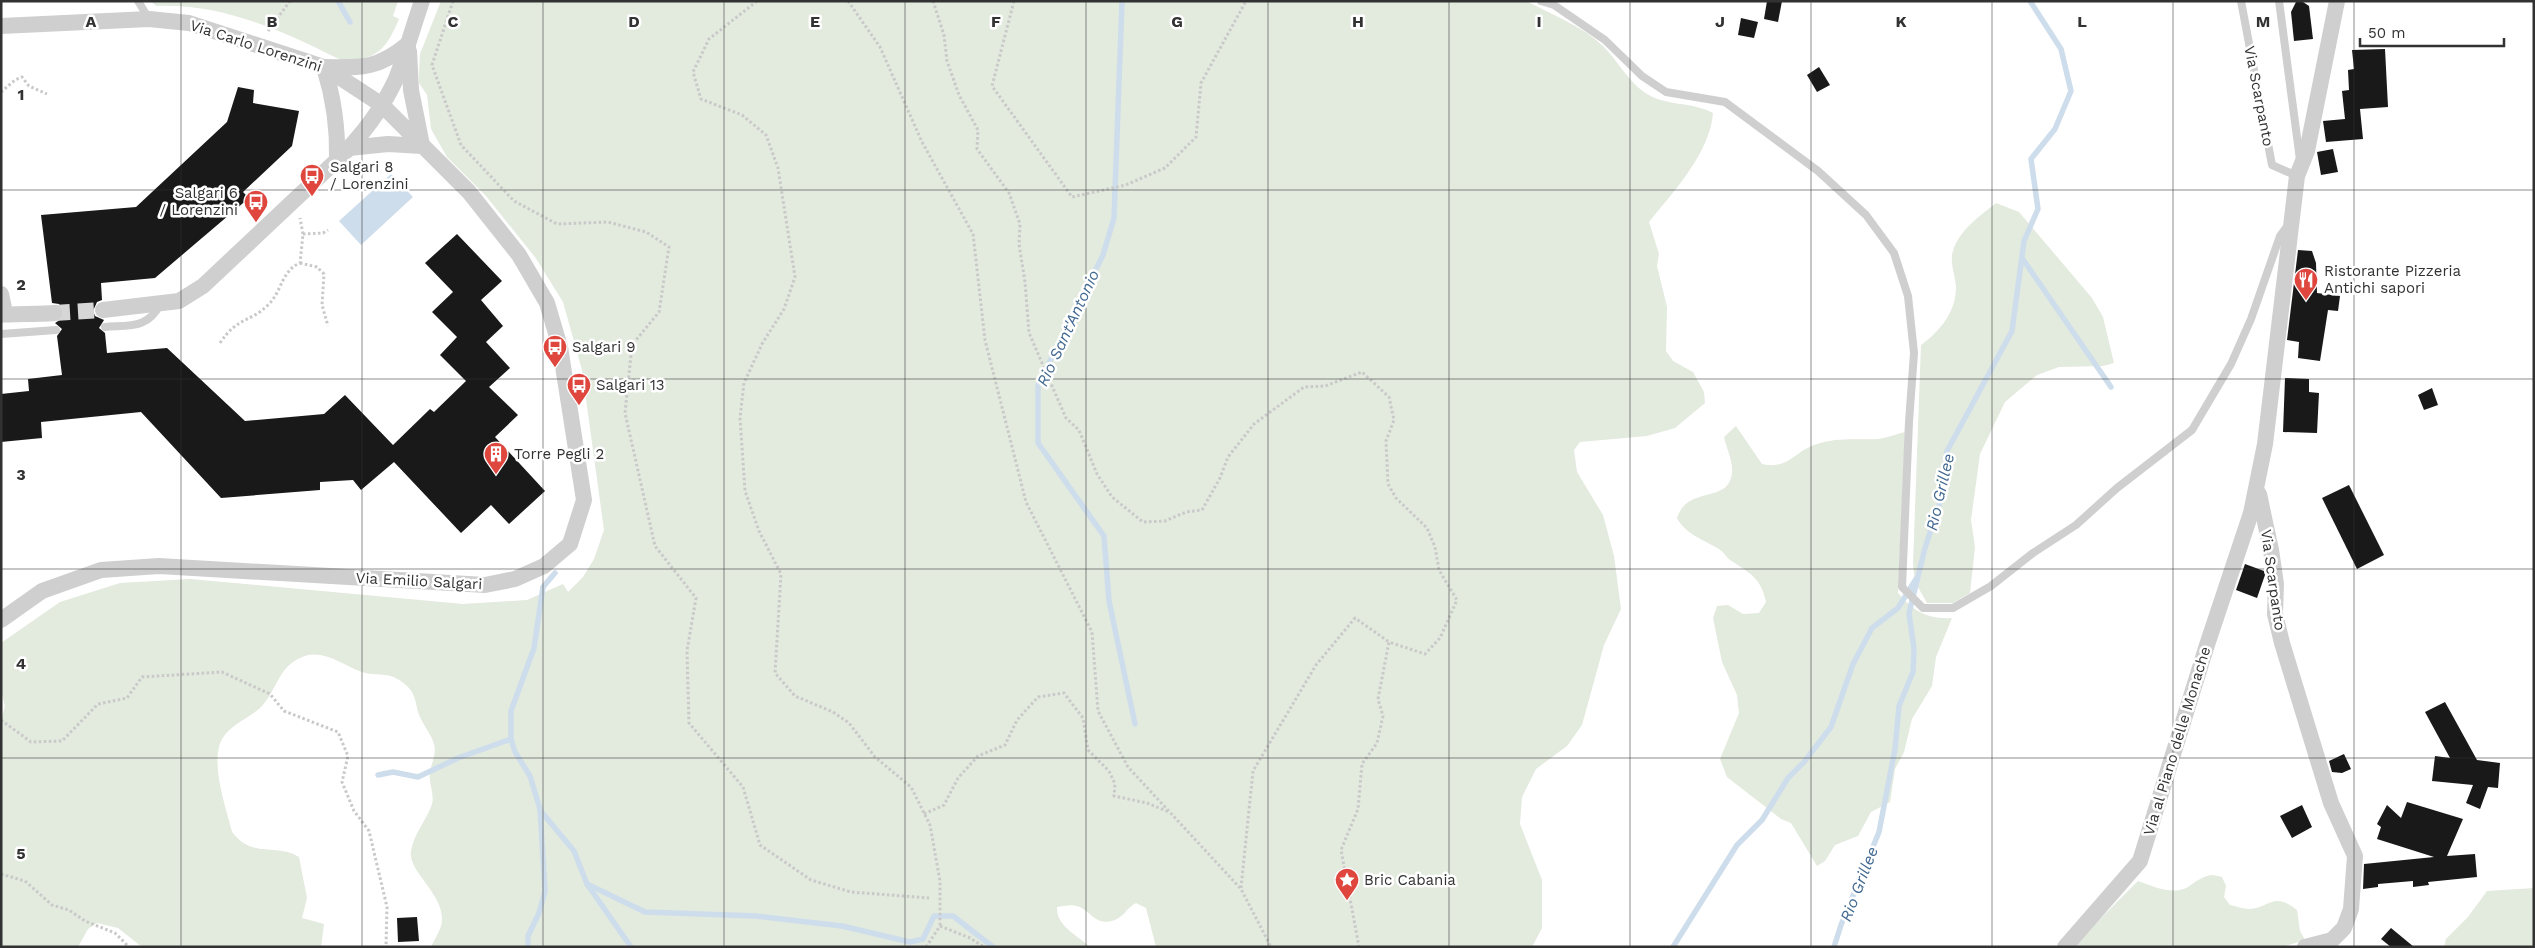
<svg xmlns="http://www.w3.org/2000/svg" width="2535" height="948" font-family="'Work Sans',sans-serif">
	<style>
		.green { fill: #e3eade }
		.water { fill: #ceddec }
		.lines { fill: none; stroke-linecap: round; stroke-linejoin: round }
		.stream { stroke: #ceddec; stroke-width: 5.5 }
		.building { fill: #191919 }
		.minor-tunnel { stroke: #d6d6d6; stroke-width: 16; stroke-dasharray: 16 8; stroke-linecap: butt }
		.path { stroke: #c9c9c9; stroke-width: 3; stroke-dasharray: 2.5 2.5; stroke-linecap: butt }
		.service { stroke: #cfcfcf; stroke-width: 8 }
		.minor { stroke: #cfcfcf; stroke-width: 16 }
		.grid { fill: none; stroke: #323232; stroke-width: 1; stroke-opacity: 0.55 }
		.labels { text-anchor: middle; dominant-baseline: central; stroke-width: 5; stroke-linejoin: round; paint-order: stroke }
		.street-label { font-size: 15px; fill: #323232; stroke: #fff }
		.poi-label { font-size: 15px; fill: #323232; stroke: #fff; text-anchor: start }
		.water-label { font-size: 16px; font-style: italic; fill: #426991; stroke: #fff }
		.grid-label { font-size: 16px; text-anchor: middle; font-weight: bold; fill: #323232; stroke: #fff; stroke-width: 5; stroke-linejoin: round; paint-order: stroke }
	</style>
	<rect width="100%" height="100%" fill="#fff"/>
	<g class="green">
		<path d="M151 1H398L393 16 399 19C386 50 376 61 341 60 282 31 223 3 156 6Z"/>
		<path d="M441 1H1526C1551 14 1582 26 1603 46 1617 60 1628 81 1644 92 1665 107 1691 101 1713 113 1710 153 1673 192 1649 222L1659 254 1657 266 1667 307 1666 351 1673 361 1693 372 1704 392 1705 403 1675 428 1647 436 1580 442 1574 450 1577 472 1603 515 1614 556 1621 609 1604 645 1582 725 1567 746 1536 769 1522 797 1520 824 1542 880V928L1532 947H1156L1146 908 1136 903C1126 908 1125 916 1115 920 1095 927 1092 911 1077 906 1071 904 1063 906 1057 907 1056 926 1077 935 1090 947H431C434 940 439 933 441 926 449 897 407 872 411 851 414 834 425 822 431 807 436 796 428 783 430 773 431 763 437 754 434 744 431 734 424 726 420 717 415 706 417 695 407 686 388 669 382 678 362 672 341 665 321 646 298 659 278 669 276 691 262 706 248 720 224 726 219 747 213 771 226 808 232 832 252 859 276 843 299 857L307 898 302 918 324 924 321 947H142L118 928 97 923 88 929 78 947H1V720L5 706 1 691V643L60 602 120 583 190 579 463 604 527 600 563 584 568 592 583 577 594 559 604 530 582 370 563 302 535 257 486 196 447 157 431 129 427 95 419 83V73L420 54Z"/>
		<path d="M1996 203 2019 212 2092 298 2103 317 2114 363 2103 366 2059 367 2037 375 2005 402 1980 454 1971 520 1975 547 1970 593 1953 603H1927L1915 582 1913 564 1921 345C1939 332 1956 312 1956 288 1956 276 1949 263 1953 251 1959 230 1980 216 1996 203Z"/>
		<path d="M1736 426 1762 464C1789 470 1794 451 1817 444 1837 437 1858 440 1878 439 1887 438 1896 434 1905 432L1898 593C1913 611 1928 620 1952 618L1936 657 1932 686 1912 719 1904 752 1895 769 1890 802 1871 812 1858 836 1835 845 1825 861 1817 866 1791 823 1781 819 1727 777 1720 759 1739 713 1737 695 1722 662 1713 618 1717 606 1728 605 1743 614 1759 613 1766 602C1761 578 1750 573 1730 560 1726 557 1724 552 1719 549 1704 540 1685 534 1677 518 1688 484 1731 505 1732 471 1733 461 1726 447 1724 437Z"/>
		<path d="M2213 875 2222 877 2226 886 2224 897 2230 905C2236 906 2243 909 2249 909 2270 908 2273 891 2297 910L2300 931 2305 940 2282 947H2072L2138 881C2153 886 2172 896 2188 887 2197 881 2202 876 2213 875Z"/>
		<path d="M2534 888V947H2444L2446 939 2468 917 2487 891Z"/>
	</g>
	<path class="water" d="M391 174 413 197 361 245 339 221Z"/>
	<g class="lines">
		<g class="stream">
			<path d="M338 1 350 22"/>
			<path d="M1122 1 1114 218 1103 255 1038 385V443L1104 536 1109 601 1135 724"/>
			<path d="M2022 258 2111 387"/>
			<path d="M378 775 393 772 418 777 458 758 511 739"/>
			<path d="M540 810 574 851 587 884 631 947"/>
			<path d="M587 884 645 912 756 916 842 926 910 942 923 939 934 916H953L993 947"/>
			<path d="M528 947V936L539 913 545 891 540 809 530 776 515 752 511 739V711L534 648 543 587 555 573"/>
			<path d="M1673 947 1737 845 1762 820 1788 778 1804 762 1831 727 1853 664 1872 628 1898 608 1916 579"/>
			<path d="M1834 947 1841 925 1879 832 1895 749 1899 706 1913 672 1914 649 1909 613 1925 548 1941 499 1947 451 2012 331 2024 241 2038 209 2031 159 2055 129 2071 91 2061 49 2030 1"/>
		</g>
	</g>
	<g class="building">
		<path d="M1767 1H1782L1778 22 1764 19Z"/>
		<path d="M2296 2H2303L2309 6 2313 39 2294 41 2291 12Z"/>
		<path d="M1741 18 1758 22 1754 38 1738 35Z"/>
		<path d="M2385 49 2388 107 2360 109 2363 139 2326 142 2323 121 2345 119 2342 91 2349 90 2348 70 2354 69 2352 50Z"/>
		<path d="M1819 67 1830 85 1817 92 1807 75Z"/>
		<path d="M238 87 254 90 253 103 299 111 292 146 243 192 249 198 155 278 101 283 102 300 97 302 93 311 95 316 104 320 99 328 105 333 107 353 167 348 245 421 324 414 345 395 393 445 430 409 434 412 466 381 440 355 457 337 432 312 453 292 425 263 457 234 502 281 481 300 503 326 486 342 510 368 489 387 518 415 495 437 545 491 509 524 491 505 461 533 394 462 361 490 353 480 320 482V490L221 498 141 412 41 422 42 438 1 442V394L29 391 28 379 62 375 57 336 62 329 55 323 63 318 64 312 59 304 52 303 41 215 136 207 227 122Z"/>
		<path d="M2333 149 2338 172 2321 175 2317 152Z"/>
		<path d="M2298 250 2312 251 2316 263 2317 293 2340 296 2338 311 2328 310 2320 361 2298 358 2299 342 2287 340Z"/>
		<path d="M2285 378 2309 379V392L2319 393 2317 433 2283 432Z"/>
		<path d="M2432 388 2438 405 2424 410 2418 395Z"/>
		<path d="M2349 485 2384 555 2357 569 2322 498Z"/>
		<path d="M2245 564 2264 571 2265 575 2257 598 2236 590Z"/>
		<path d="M2445 702 2477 760 2500 763 2498 788 2488 787 2480 809 2466 803 2473 785 2432 781 2435 756 2450 758 2425 712Z"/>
		<path d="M2344 754 2351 769 2342 773 2332 772 2329 761Z"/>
		<path d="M2407 802 2463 819 2447 856 2475 854 2477 877 2428 882 2429 885 2413 887V881L2378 884V887L2363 889 2364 864 2434 857 2377 839 2381 827 2377 824 2387 805 2401 818Z"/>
		<path d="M2302 805 2312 827 2292 838 2280 816Z"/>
		<path d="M417 917 419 941 398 942 397 918Z"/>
		<path d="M2391 928 2414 947H2391L2381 939Z"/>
	</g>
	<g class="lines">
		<path class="minor-tunnel" d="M54 313 103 310"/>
		<g class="path">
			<path d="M453 1 432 65 461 145 514 201 557 224 608 222 646 232 669 247 659 312 632 345 625 413 655 546 696 598 687 651 689 723 743 787 760 845 811 880 851 892 929 898"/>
			<path d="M757 1 709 39 693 72 701 99 742 115 766 135 778 168 795 277 784 309 762 344 744 383 740 418 745 491 759 531 781 574 775 673 795 696 833 712 849 723 875 757 911 787 930 825 940 881V926"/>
			<path d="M848 1 880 47 922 142 973 234 985 340 1026 502 1092 632 1098 711 1128 767 1241 889 1271 947"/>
			<path d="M933 1 944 35 947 61 959 95 978 130 977 149 1009 193 1020 224 1019 244 1025 282 1029 333 1066 418 1079 430 1097 474 1112 497 1143 522 1165 521 1186 512 1202 510 1220 478 1228 457 1254 424 1304 387 1325 386 1362 372 1389 397 1394 420 1386 441 1388 484 1396 498 1427 528 1435 547 1439 570 1457 600 1440 638 1425 654 1389 642 1378 699 1383 716 1377 743 1362 764 1358 809 1341 850 1359 947"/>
			<path d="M1014 1 992 86 1072 197 1126 185 1165 168 1196 137 1201 83 1246 1"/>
			<path d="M268 31 290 1"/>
			<path d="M1 92 15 80 22 77 29 86 47 94"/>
			<path d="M303 234 323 233 328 230"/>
			<path d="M300 263 317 267 324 274 322 305 328 326"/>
			<path d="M220 343C237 317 251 322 268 305 282 292 281 271 300 263L303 234 300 218"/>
			<path d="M1 720 31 742 62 741 98 704 127 698 142 677 222 672 270 694 284 711 338 732 348 756 342 782 354 811 369 831 387 907 386 947"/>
			<path d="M924 814 944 805 958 778 978 756 1005 745 1017 720 1038 697 1064 693 1083 718 1088 750 1109 771 1115 784 1114 796 1147 803 1169 812"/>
			<path d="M1 874 25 881 52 905 69 910 85 921 115 933 129 947"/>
			<path d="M1241 888 1253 771 1316 665 1355 618 1389 642"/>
			<path d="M940 926 970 938 984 947"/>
			<path d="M926 947 940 926"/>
		</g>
		<g class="service">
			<path d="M138 1 149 19"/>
			<path d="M1541 1 1554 5 1605 40 1642 76 1666 92 1725 102 1818 171 1866 215 1894 253 1908 296 1914 353 1909 422 1902 587 1923 608H1953L1991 586 2033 553 2076 525 2117 488 2192 430 2231 364 2251 319 2280 236 2288 225"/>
			<path d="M2241 1 2272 165 2297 176"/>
			<path d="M2279 1 2300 160"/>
			<path d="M105 327C129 325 148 329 160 304"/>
			<path d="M1 334 56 330"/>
		</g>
		<g class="minor">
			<path d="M1 26 149 19 189 23 324 67 382 105 469 192 519 255 547 303 560 347 584 500 570 544 544 566 515 579 485 585 159 566 101 570 42 591 1 620"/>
			<path d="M409 51 411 90 422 145"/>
			<path d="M324 67C334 99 338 127 337 160"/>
			<path d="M324 67C362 68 378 69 408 44"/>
			<path d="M349 148 388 144 422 146"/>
			<path d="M1 294 5 313"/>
			<path d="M103 310 179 301 203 286 337 160C361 137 382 109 396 79 406 53 413 27 422 1"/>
			<path d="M1 315C4 314 46 314 54 313"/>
			<path d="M2259 494 2271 550 2276 584 2275 614 2282 643 2331 803 2355 856 2351 909 2344 928 2332 940 2305 947"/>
			<path d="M2065 947 2140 861 2206 648 2251 513 2265 444 2297 176 2307 151 2337 1"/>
		</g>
	</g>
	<path class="grid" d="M181 1V947M362 1V947M543 1V947M724 1V947M905 1V947M1086 1V947M1268 1V947M1449 1V947M1630 1V947M1811 1V947M1992 1V947M2173 1V947M2354 1V947M1 190H2534M1 379H2534M1 569H2534M1 758H2534"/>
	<defs>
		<symbol id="bus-pin" viewBox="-11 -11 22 30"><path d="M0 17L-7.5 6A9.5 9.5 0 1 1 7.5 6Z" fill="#de463e" stroke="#fff"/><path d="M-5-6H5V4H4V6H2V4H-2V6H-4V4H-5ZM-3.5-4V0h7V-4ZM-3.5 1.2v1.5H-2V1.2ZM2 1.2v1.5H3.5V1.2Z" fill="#fff"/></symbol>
		<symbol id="restaurant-pin" viewBox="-11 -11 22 30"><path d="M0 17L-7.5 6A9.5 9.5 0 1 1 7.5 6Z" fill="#de463e" stroke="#fff"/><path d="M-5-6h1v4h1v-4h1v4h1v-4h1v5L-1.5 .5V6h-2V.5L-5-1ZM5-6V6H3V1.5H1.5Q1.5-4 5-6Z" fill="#fff"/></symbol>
		<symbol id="building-pin" viewBox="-11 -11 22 30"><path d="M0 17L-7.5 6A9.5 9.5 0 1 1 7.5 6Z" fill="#de463e" stroke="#fff"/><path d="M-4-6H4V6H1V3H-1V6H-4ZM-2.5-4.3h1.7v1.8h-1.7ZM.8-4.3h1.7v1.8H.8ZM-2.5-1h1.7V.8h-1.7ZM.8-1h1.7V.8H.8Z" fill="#fff"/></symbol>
		<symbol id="sight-pin" viewBox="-11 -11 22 30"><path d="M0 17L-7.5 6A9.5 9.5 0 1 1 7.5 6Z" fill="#de463e" stroke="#fff"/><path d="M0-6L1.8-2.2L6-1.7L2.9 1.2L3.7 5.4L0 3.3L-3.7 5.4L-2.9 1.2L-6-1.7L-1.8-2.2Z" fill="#fff"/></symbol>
	</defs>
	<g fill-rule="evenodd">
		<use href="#bus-pin" x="298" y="162" width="28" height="38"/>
		<use href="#bus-pin" x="242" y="188" width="28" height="38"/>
		<use href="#restaurant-pin" x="2292" y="266" width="28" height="38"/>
		<use href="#bus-pin" x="541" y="333" width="28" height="38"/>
		<use href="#bus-pin" x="565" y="371" width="28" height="38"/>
		<use href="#building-pin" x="482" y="440" width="28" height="38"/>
		<use href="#sight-pin" x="1333" y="866" width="28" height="38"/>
	</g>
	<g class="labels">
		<g class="street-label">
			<text transform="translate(256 46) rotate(18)">Via Carlo Lorenzini</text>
			<text transform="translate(2259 96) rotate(79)">Via Scarpanto</text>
			<text transform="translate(2273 580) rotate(82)">Via Scarpanto</text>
			<text transform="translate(419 581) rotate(3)">Via Emilio Salgari</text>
			<text transform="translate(2177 741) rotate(-73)">Via al Piano delle Monache</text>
		</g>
		<g class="poi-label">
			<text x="330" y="167">Salgari 8<tspan x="330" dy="17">/ Lorenzini</tspan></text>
			<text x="238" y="193" text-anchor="end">Salgari 6<tspan x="238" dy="17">/ Lorenzini</tspan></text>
			<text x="2324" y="271">Ristorante Pizzeria<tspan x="2324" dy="17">Antichi sapori</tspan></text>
			<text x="572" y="347">Salgari 9</text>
			<text x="596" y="385">Salgari 13</text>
			<text x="514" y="454">Torre Pegli 2</text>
			<text x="1364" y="880">Bric Cabania</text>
		</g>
		<g class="water-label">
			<text transform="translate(1068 328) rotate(-65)">Rio Sant'Antonio</text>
			<text transform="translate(1940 492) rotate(-77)">Rio Grillee</text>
			<text transform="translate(1859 884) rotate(-69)">Rio Grillee</text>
		</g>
	</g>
	<g class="grid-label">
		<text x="91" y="27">A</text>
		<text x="272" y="27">B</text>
		<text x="453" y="27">C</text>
		<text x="634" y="27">D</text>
		<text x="815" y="27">E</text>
		<text x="996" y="27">F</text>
		<text x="1177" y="27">G</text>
		<text x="1358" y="27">H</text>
		<text x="1539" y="27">I</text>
		<text x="1720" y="27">J</text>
		<text x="1901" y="27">K</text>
		<text x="2082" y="27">L</text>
		<text x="2263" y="27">M</text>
		<text x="21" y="100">1</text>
		<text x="21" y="290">2</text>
		<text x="21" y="480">3</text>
		<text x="21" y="669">4</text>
		<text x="21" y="859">5</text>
	</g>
	<rect width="2535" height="948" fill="none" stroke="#323232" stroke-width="5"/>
	<path d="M2360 38v8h144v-8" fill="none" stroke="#323232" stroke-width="2.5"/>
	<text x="2368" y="38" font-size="15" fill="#323232" stroke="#ffffff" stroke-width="4" paint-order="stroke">50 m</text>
</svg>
